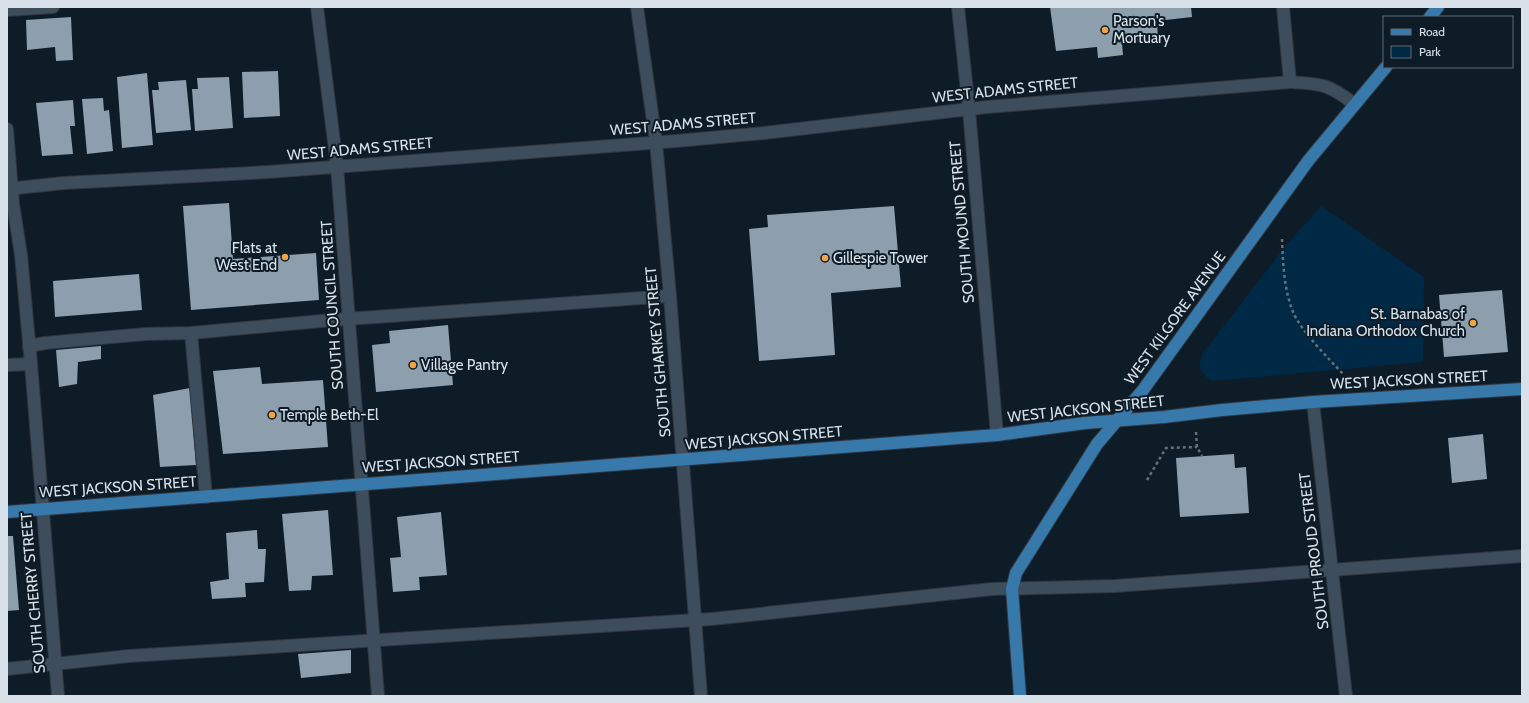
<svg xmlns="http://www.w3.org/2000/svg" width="1529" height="703" font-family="Cabin,sans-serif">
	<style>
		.green { fill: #002946 }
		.building { fill: #8d9ead }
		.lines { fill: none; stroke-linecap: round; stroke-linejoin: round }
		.minor-casing { stroke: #303640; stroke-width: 14 }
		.major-casing { stroke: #303640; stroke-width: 14 }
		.path { stroke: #65707b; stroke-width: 2.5; stroke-dasharray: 3 3; stroke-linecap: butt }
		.minor { stroke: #3e4d5b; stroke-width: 12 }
		.major { stroke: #3779ab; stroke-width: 12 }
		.poi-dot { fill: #f5a246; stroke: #0e1c28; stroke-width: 1.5 }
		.labels { text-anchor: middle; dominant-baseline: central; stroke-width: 4; stroke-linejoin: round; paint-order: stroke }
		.poi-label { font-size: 15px; fill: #d8e1e9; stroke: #0e1c28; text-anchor: start }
		.street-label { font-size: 15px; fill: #d8e1e9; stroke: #0e1c28 }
	</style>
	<rect width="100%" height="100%" fill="#0e1c28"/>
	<path class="green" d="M1321 206 1424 277 1423 362 1213 381C1199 372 1198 370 1202 354L1288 243Z"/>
	<g class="building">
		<path d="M1050 7H1191L1192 17 1157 21 1158 39 1122 44 1123 55 1098 58 1097 47 1056 51Z"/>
		<path d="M71 17 73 60 56 61 55 47 27 50 26 20Z"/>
		<path d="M278 71 280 116 244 118 242 72Z"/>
		<path d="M147 73 153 145 122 148 117 77Z"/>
		<path d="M229 77 233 128 195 131 192 89H198L197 78Z"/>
		<path d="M186 80 191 130 156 133 152 90H159L158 82Z"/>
		<path d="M103 98 104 111 109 110 113 151 87 154 82 99Z"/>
		<path d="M73 100 75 126H70L73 154 42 156 36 103Z"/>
		<path d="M229 203 233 259 316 253 319 300 191 310 183 206Z"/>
		<path d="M894 206 901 287 831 293 835 355 759 361 749 229 768 227 767 215Z"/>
		<path d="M139 274 142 310 55 317 53 281Z"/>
		<path d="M1502 290 1508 352 1444 357 1439 295Z"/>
		<path d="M448 325 453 385 376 392 372 345 390 343 389 331Z"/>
		<path d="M101 346V359L78 362 77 384 59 387 56 350Z"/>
		<path d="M260 367 262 384 323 380 328 447 223 454 213 371Z"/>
		<path d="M190 388 196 465 160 467 153 395Z"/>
		<path d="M1483 434 1487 479 1452 483 1448 438Z"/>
		<path d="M1234 454 1235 468 1246 467 1249 513 1180 517 1176 458Z"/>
		<path d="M328 510 333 575 312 576 311 590 289 591 282 514Z"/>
		<path d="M441 512 447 575 419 577 420 590 393 592 390 558 401 557 397 517Z"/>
		<path d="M257 530 258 549H266L264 582 245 583 246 597 212 599 210 582 229 579 226 533Z"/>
		<path d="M7 536H13L19 610 7 611Z"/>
		<path d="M351 650V673L301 678 298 654Z"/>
	</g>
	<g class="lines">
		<defs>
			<g id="minor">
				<path d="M317 7 337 166 378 696"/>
				<path d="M637 7 656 142 670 296 701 696"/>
				<path d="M958 7 969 110 997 435"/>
				<path d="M1283 7 1290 82"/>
				<path d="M7 10 53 7"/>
				<path d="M7 129 13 204 21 255 31 364 58 696"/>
				<path d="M7 189 64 183 268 172 676 141 764 133 987 107 1290 82C1322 84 1329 84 1354 104"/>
				<path d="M191 333 206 497"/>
				<path d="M29 346 45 343 145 334 191 333 332 320 670 296"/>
				<path d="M7 365 31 364"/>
				<path d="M1313 402 1346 696"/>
				<path d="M7 669 129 656 712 619 992 589 1115 586 1522 556"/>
			</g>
			<g id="major">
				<path d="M1430 17 1438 7"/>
				<path d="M7 512 997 435 1085 423 1164 417 1222 410 1313 402 1522 389"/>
				<path d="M1020 696 1012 589 1016 573 1097 444 1143 390 1308 161 1386 67"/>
			</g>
		</defs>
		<use href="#minor" class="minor-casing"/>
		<use href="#major" class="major-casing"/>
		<g class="path">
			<path d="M1282 239C1283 264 1284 289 1293 312 1301 331 1329 359 1343 374"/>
			<path d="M1196 432 1197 447 1202 456"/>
			<path d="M1147 480 1166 448 1197 447"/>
		</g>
		<use href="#minor" class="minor"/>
		<use href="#major" class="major"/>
	</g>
	<g class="poi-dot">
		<circle cx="1105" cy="30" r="4"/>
		<circle cx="285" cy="257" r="4"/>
		<circle cx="825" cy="258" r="4"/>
		<circle cx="1473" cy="323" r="4"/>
		<circle cx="413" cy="365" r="4"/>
		<circle cx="272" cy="415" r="4"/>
	</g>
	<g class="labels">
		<g class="poi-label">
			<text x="1113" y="21">Parson's<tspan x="1113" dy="17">Mortuary</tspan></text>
			<text x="277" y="248" text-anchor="end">Flats at<tspan x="277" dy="17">West End</tspan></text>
			<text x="833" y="258">Gillespie Tower</text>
			<text x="1465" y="314" text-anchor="end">St. Barnabas of<tspan x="1465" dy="17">Indiana Orthodox Church</tspan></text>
			<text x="421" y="365">Village Pantry</text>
			<text x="280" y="415">Temple Beth-El</text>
		</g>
		<g class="street-label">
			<text transform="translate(1005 90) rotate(-6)">WEST ADAMS STREET</text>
			<text transform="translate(683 124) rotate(-5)">WEST ADAMS STREET</text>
			<text transform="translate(360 149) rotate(-5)">WEST ADAMS STREET</text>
			<text transform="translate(962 222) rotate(-95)">SOUTH MOUND STREET</text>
			<text transform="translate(332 305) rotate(-94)">SOUTH COUNCIL STREET</text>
			<text transform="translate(1175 318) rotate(-54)">WEST KILGORE AVENUE</text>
			<text transform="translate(658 352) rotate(-95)">SOUTH GHARKEY STREET</text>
			<text transform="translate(1409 380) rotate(-3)">WEST JACKSON STREET</text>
			<text transform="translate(1086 409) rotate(-6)">WEST JACKSON STREET</text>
			<text transform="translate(764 438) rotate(-5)">WEST JACKSON STREET</text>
			<text transform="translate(441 462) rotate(-4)">WEST JACKSON STREET</text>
			<text transform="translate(118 487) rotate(-4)">WEST JACKSON STREET</text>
			<text transform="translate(1314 551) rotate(-97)">SOUTH PROUD STREET</text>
			<text transform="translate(33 593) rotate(-95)">SOUTH CHERRY STREET</text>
		</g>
	</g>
	<rect width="1529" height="703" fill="none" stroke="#d8e1e9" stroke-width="16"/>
	<rect x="1383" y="16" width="130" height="52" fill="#0e1c28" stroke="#5f6b75"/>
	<rect x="1391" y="29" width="20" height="6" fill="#3779ab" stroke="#5f6b75"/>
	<text x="1419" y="36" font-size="12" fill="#d8e1e9">Road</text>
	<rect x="1391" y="46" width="20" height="12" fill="#002946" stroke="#5f6b75"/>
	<text x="1419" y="56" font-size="12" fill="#d8e1e9">Park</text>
</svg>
